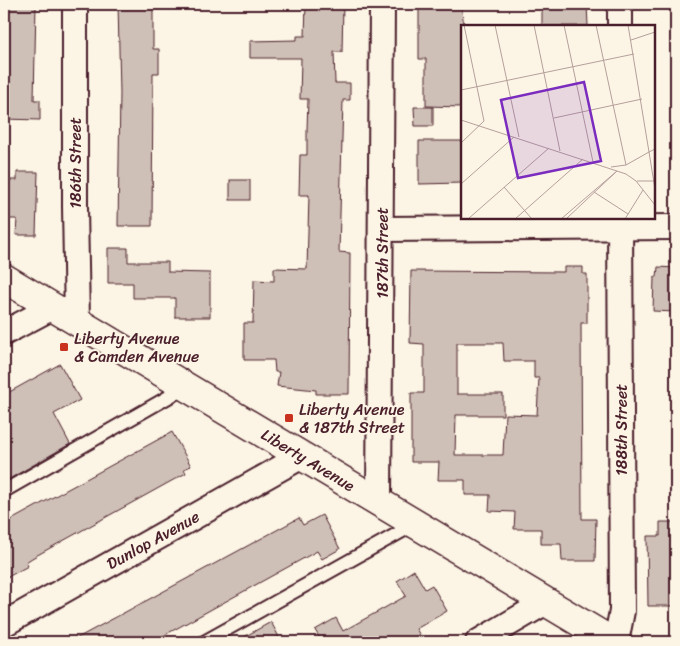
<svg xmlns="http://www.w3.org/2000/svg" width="680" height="646" font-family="Sriracha,sans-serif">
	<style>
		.building { fill: #cfc0b7; stroke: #4a1f2b; fill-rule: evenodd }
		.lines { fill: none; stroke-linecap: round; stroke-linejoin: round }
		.lane-casing { stroke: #4a1f2b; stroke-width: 16 }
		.street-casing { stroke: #4a1f2b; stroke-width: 28 }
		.secondary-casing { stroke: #4a1f2b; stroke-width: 31 }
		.lane { stroke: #fcf5e5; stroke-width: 12 }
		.street { stroke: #fcf5e5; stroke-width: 24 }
		.secondary { stroke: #fcf5e5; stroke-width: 28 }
		.poi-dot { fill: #c8321e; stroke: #fcf5e5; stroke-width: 2 }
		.labels { text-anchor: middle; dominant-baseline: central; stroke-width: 4; stroke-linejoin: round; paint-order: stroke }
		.street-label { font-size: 16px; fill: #4a1f2b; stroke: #fcf5e5 }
		.poi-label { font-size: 16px; fill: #4a1f2b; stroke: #fcf5e5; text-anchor: start }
		.inset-road { fill: none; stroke: #b59f9b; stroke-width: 1 }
		.view { fill: #7b2cbf; fill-opacity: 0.15; stroke: #7b2cbf; stroke-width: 2.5 }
		.inset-edge { fill: none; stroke: #4a1f2b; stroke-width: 2.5 }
	</style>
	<rect width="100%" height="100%" fill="#fcf5e5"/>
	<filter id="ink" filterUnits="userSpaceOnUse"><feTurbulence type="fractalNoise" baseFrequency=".02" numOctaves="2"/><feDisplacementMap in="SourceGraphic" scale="10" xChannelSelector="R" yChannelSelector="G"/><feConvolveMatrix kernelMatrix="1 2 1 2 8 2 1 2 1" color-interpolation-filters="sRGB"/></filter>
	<g filter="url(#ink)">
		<g class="building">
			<path d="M4 4H36L34 100H40V120L4 119Z"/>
			<path d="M118 4H153V49H159V73H153L152 226H118L120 93Z"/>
			<path d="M306 4H343L342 52H334L335 83H350V100H343L339 252 350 253 349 394H316V390L277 386 279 372H275L274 360H244V323H253L254 280 274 281V268L307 269 309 195H299L300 155H307V130L308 99H300L301 58H250V41L297 40V36H305Z"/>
			<path d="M419 4H461L464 26H462V107L426 106V59H419Z"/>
			<path d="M542 4H587L588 26H542Z"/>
			<path d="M414 107H433V126H415Z"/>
			<path d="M419 141H462V183L419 184Z"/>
			<path d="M17 172H38L36 235H16L17 219H4V180H17Z"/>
			<rect x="230" y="180" width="20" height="20"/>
			<path d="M108 248H128V262H168V272L210 273V317H175V298H133V283H108Z"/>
			<path d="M564 267H583V274H587V323H581L582 519H596L595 561H562L561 544H541V529H514L515 512 489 511 490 495H465V480H438L439 462H411V393H424V344L410 343 411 271 564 272ZM457 343H503L504 361H534V378H539L537 415 505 414 503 455H455L456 415H503V394H457Z"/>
			<path d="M658 267 676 268V312L653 311 654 277H657Z"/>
			<path d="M60 364 80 400 54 414 70 444 4 482V395Z"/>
			<path d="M172 432 191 466 184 469 186 473 32 558 26 562 28 566 4 579V524Z"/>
			<path d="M322 515 340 549 322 559 317 551 152 642H70L299 518 303 525Z"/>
			<path d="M660 522H676V606H648L647 536H660Z"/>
			<path d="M414 570 425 589 432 585 447 611 416 629 420 635 407 642H322L315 630 336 618 343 631 406 596 397 581Z"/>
			<path d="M271 622 279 637 269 642H235Z"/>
		</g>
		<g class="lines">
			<defs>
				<g id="lane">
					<path d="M4 491 186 387"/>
					<path d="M204 642 415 524"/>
				</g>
				<g id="street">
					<path d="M75 4V207L77 322"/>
					<path d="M620 4V26"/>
					<path d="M382 229 676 227"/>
					<path d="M4 333 53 307"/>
					<path d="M379 503 382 4"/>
					<path d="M4 624 302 456"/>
					<path d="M478 642 546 602"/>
					<path d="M616 642 622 611 620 218"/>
				</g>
				<path id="secondary" d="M4 278 613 642"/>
			</defs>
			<use href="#lane" class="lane-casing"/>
			<use href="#street" class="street-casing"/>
			<use href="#secondary" class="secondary-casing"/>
			<use href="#lane" class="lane"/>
			<use href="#street" class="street"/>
			<use href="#secondary" class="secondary"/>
		</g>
	</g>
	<g class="poi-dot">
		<rect x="59" y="342" width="10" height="10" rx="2.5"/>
		<rect x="284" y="413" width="10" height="10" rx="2.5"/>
	</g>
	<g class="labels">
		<g class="street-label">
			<text transform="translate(75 163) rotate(-90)">186th Street</text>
			<text transform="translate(382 253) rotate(-90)">187th Street</text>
			<text transform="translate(621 430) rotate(-90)">188th Street</text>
			<text transform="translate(308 460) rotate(31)">Liberty Avenue</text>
			<text transform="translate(153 540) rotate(-29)">Dunlop Avenue</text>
		</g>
		<g class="poi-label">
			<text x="74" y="338">Liberty Avenue<tspan x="74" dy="18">&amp; Camden Avenue</tspan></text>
			<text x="299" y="409">Liberty Avenue<tspan x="299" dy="18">&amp; 187th Street</tspan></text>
		</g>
	</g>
	<g transform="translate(461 25)">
		<rect width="194" height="194" fill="#fcf5e5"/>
		<path class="inset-road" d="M34 0 58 112M73 0 99 126M103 0 132 137M135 0 165 140M167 0 188 127 194 124M170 15 194 7M0 65 173 29M93 93 181 74M0 95 165 149 175 156 194 180M0 118 23 96 3 0M150 142 165 140 188 127 194 164M176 156H194M0 159 53 112M43 162 71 194M133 167 167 189M7 194 88 123M54 194 122 134M100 194 156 146M105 194 156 146M164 194 182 165"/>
		<path class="view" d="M123 57 140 136 57 153 40 75Z"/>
		<rect width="194" height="194" class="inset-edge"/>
	</g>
	<rect width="680" height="646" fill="none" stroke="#fcf5e5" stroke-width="20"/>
	<rect x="10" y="10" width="660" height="626" fill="none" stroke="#4a1f2b" stroke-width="2" filter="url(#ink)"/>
</svg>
